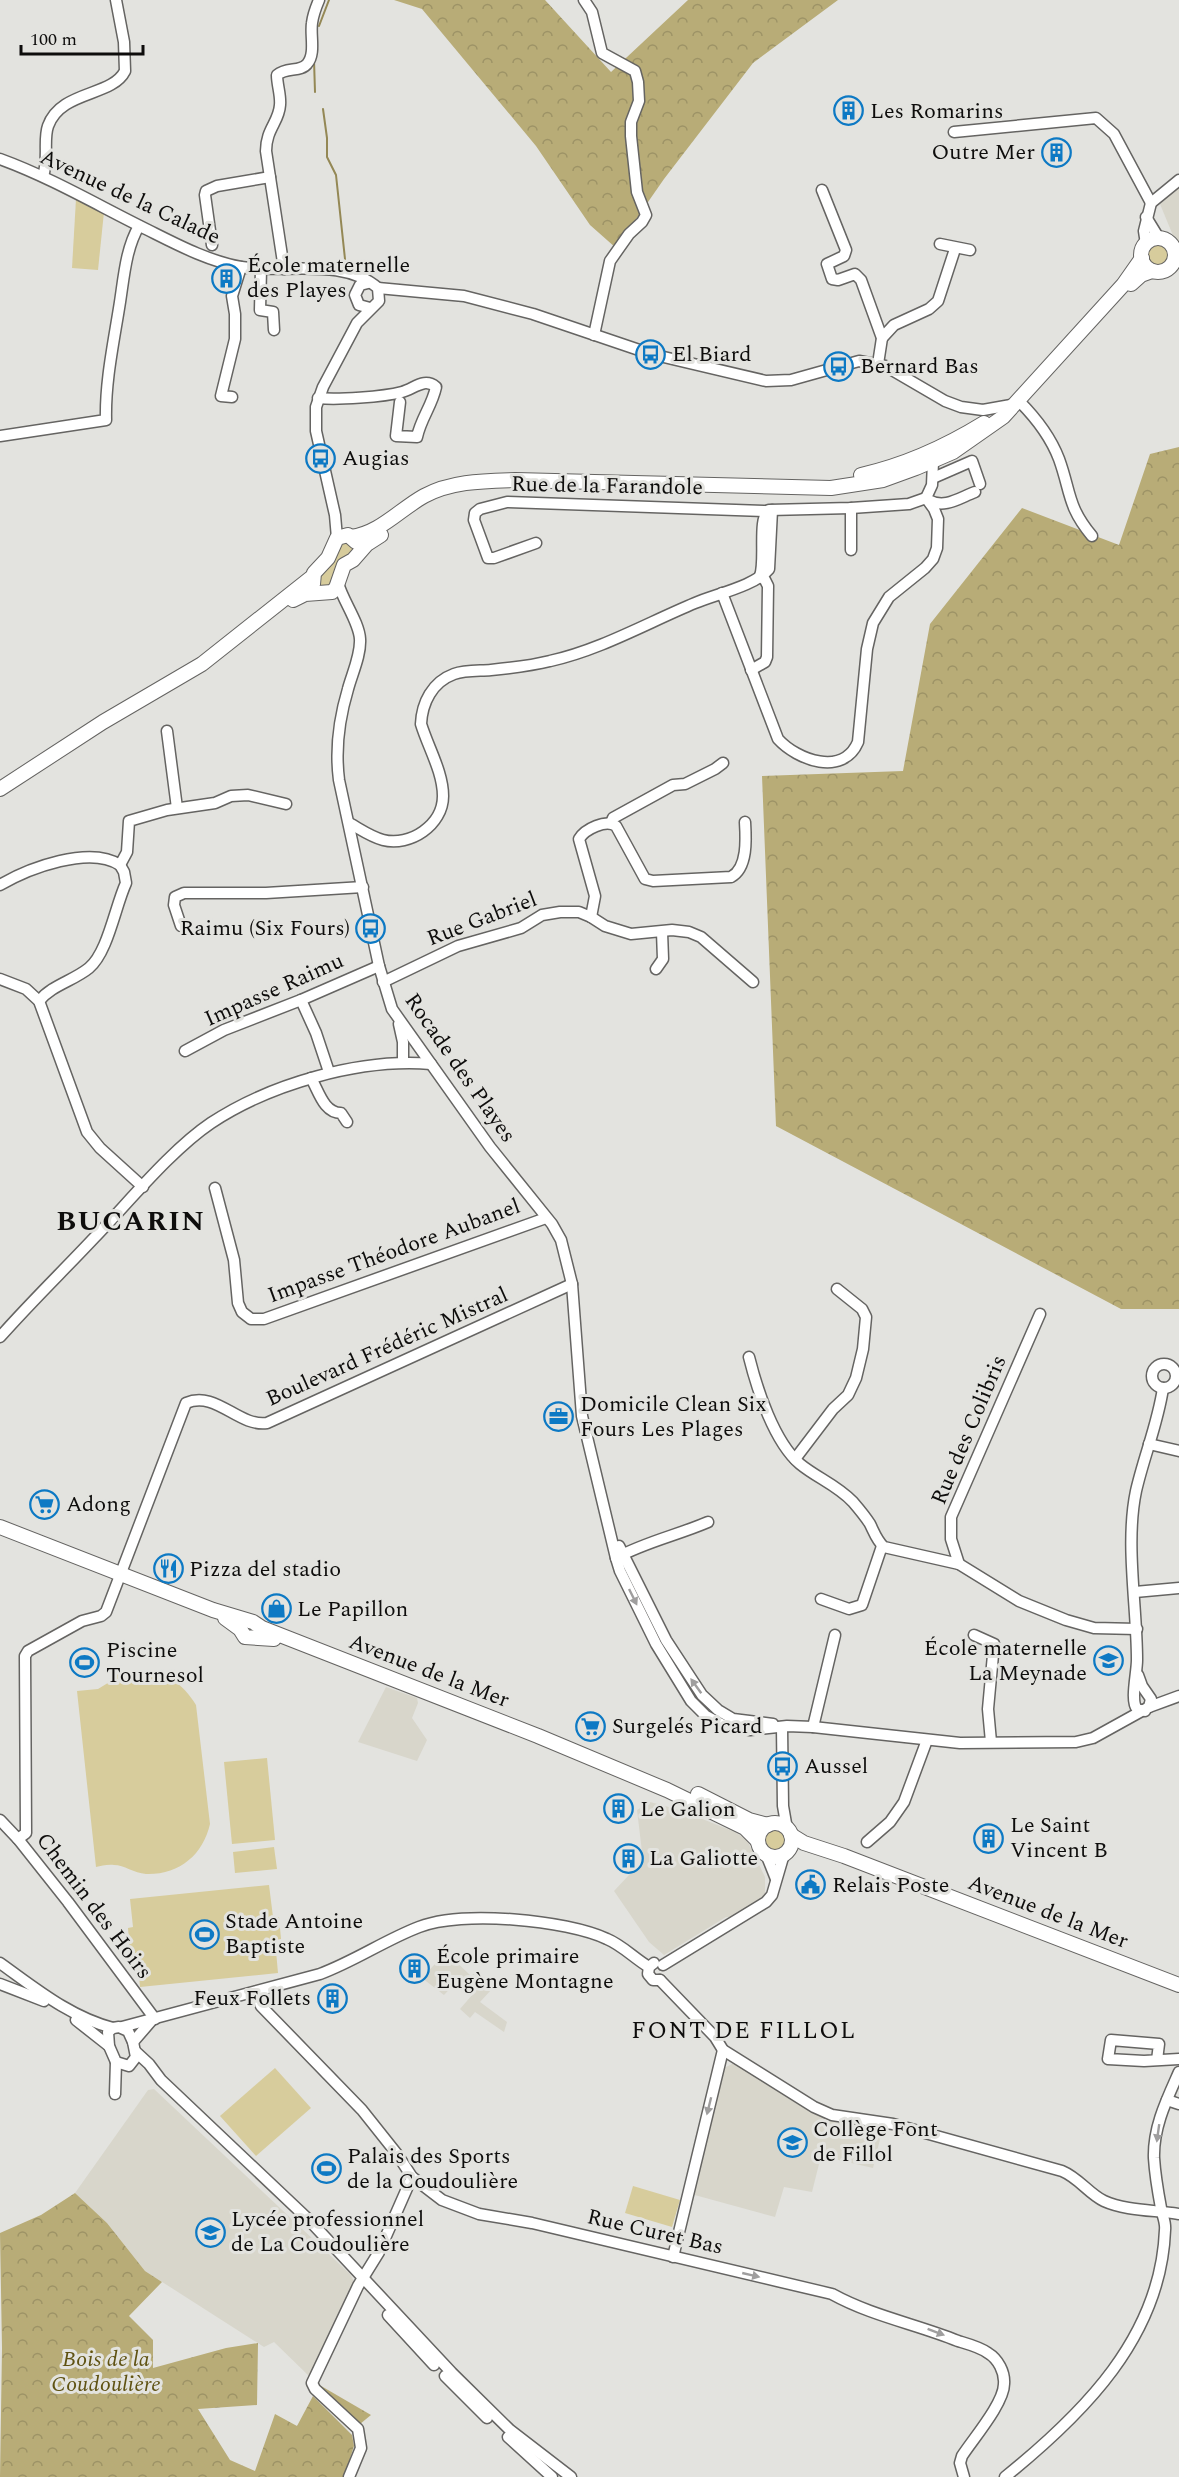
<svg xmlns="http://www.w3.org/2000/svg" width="1179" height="2477" font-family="Spectral,serif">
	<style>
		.built { fill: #d8d6cb }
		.green { fill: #d7cc9c }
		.forest { fill: url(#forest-crowns) }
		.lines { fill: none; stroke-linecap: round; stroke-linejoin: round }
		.stream { stroke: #948855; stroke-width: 2 }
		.minor-casing { stroke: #656462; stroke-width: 13 }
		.major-casing { stroke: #656462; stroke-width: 16 }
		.minor { stroke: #fff; stroke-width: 10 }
		.major { stroke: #fff; stroke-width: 14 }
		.oneway { fill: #9f9e9e }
		.labels { text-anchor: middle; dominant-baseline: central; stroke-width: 6; stroke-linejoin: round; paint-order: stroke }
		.poi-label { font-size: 22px; fill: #0e0d0c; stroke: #e3e3df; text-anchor: start }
		.street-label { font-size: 22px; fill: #0e0d0c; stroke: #e3e3df }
		.park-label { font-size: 22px; font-style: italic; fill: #5f5212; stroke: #e3e3df }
		.neighbourhood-label { font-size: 24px; letter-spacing: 1.5px; fill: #0e0d0c; stroke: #e3e3df }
		.district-label { font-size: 28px; font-weight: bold; letter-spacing: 1.5px; fill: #0e0d0c; stroke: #e3e3df }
	</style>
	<defs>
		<pattern id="forest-crowns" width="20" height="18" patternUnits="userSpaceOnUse" patternTransform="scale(1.5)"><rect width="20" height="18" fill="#b8ac77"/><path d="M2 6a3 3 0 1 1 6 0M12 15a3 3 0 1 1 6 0" fill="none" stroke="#9d9366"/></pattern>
	</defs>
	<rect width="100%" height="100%" fill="#e3e3df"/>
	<g class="built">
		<path d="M1179 187V250L1160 204Z"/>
		<path d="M386 1687 417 1698 418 1703 412 1718 427 1740 417 1761 358 1742Z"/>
		<path d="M650 1802 680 1810 735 1832 747 1840 765 1877V1894L751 1907 732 1917H726L664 1955 649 1942 614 1891 643 1860 637 1810Z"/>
		<path d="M446 1952 471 1976 476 1972 491 1990 480 2002 507 2022 504 2032 475 2012 470 2018 460 2009 473 1994 458 1980 444 1995 422 1978Z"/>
		<path d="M734 2063 740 2065 838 2123 883 2127 873 2168 821 2156 812 2192 784 2187 775 2217 691 2194 724 2068Z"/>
		<path d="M154 2089 350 2274 355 2283 310 2377 274 2342 264 2347 145 2271 107 2223 75 2193 148 2090Z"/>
	</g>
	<g class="green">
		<path d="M76 199 104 212 98 270 72 268Z"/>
		<circle cx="1158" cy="255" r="17"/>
		<path d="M337 538 358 544 338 583 323 593 312 577Z"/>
		<path d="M119 1670 121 1676C152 1666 179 1676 196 1705L210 1824C203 1855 179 1875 146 1874 134 1873 124 1865 114 1865 108 1864 101 1866 96 1867L77 1691 98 1689 116 1678 114 1672Z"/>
		<path d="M267 1758 275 1840 232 1844 224 1762Z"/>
		<circle cx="775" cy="1840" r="16"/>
		<path d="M274 1847 277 1869 235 1873 233 1852Z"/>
		<path d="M269 1885 273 1917H279L281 1939 275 1940 278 1973 140 1987 137 1954H130L128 1928 133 1927 130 1899Z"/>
		<path d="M275 2068 311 2108 256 2156 220 2116Z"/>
		<path d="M633 2186 680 2200 672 2227 625 2213Z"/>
	</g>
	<g class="forest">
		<path d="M394 0H545L611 72 688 0H838L753 63 664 179 616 248 590 225 536 146 422 9Z"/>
		<path d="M1179 447V1309H1121L776 1126 762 776 903 771 930 624 1022 508 1119 545 1150 454Z"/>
		<path d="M75 2193 107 2223 145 2271 162 2282 129 2316 153 2340V2368L226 2348 258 2343 257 2405 198 2409 230 2460 255 2471 275 2414 297 2426 313 2396 352 2435 354 2446 344 2477H0L2 2348 0 2233 41 2215Z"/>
		<path d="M316 2383 371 2415 360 2424Z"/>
	</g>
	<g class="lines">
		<g class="stream">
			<path d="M319 26 329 0"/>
			<path d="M314 60 315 92"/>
			<path d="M323 109 327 138V157L336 175 345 259"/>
		</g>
		<defs>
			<g id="minor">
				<path d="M584 0 592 12 602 53 635 71 638 82 639 101 631 122V136L637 192 646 215 642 222 629 234 610 261 594 335"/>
				<path d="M954 132 1096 118 1114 134 1151 203"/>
				<path d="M0 159C52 178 99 206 148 230 178 245 208 261 241 267 285 274 343 257 378 288L379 301 357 323 323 387 316 407V431L335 515 337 538"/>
				<path d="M43 176C49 159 43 140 48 126 61 90 112 97 125 71L124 42 116 0"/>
				<path d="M822 190 846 250 844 256 827 264 832 279 838 280 855 274 861 280 882 338 878 364"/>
				<path d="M1146 217 1157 235 1162 239"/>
				<path d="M940 244 970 250"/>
				<path d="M1146 244 1144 231 1151 203 1179 180"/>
				<path d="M212 245 205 195 206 191 217 186 270 177"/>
				<path d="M261 269 260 310 273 312 274 330"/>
				<path d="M284 269 266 151C266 129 279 122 280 105 281 95 277 85 277 75 286 67 301 72 307 64 316 54 310 35 312 23 313 15 316 7 319 0"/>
				<path d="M368 283 360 285 355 295 359 305 370 308"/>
				<path d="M378 288 464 296 533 314 651 354 766 381 791 380 859 361 885 366 945 401 961 407 983 410 1011 405"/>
				<path d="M882 338 894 325 929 309 938 301 955 249"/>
				<path d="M232 397 221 396 235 339V314L232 296 241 267"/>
				<path d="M318 398C337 400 383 397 402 392 414 389 424 377 436 387 432 406 421 418 417 437L396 436 400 402"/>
				<path d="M1019 401C1035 417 1051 438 1059 459 1071 492 1067 506 1092 536"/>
				<path d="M0 436 106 420C105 381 114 341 120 302 124 276 126 248 139 226"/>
				<path d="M933 478 972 461 980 484"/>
				<path d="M926 498 932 485 933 462"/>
				<path d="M928 500C945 509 959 498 975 492"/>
				<path d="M851 508V550"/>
				<path d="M536 543 494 558H488L474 520 475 513 480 509 507 502 765 511"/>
				<path d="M760 576C766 560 757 518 769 510L851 508 909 504 926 498"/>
				<path d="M338 583C343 601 359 622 360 639 361 655 352 674 348 689 339 719 335 749 339 780L379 966 392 1009 490 1147 552 1224 561 1240 572 1284 582 1416 616 1558 620 1571 656 1644 691 1701 706 1716 723 1725 750 1730 787 1726 813 1727 960 1743 1076 1742 1093 1738 1149 1707 1179 1696"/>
				<path d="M722 593 778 739C797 760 843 777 858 742L867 649 873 623 889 597 925 568 933 559 937 548 938 519 934 509 926 498"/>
				<path d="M751 670 765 662 767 657 768 586 765 580 760 576"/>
				<path d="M167 731 177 808"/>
				<path d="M349 823C360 829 371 837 383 840 410 847 443 825 443 796 443 772 428 747 421 724 422 703 432 682 454 674 465 670 479 671 491 670 511 668 530 666 550 661 600 650 647 623 695 603 716 594 755 586 769 569L772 510"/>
				<path d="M611 823 613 818 673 785 685 784 715 769 723 763"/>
				<path d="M0 885C29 868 90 845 120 865L127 852 129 821 167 810 215 803 231 796 248 795 286 804"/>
				<path d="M591 917 595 896 579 839C585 829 606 819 616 826L645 879 653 881 731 877C748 868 746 838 745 822"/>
				<path d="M181 926 174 905 175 897 184 893H266L363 887"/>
				<path d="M656 969 663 959 662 932"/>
				<path d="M0 979 26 989 39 1001 87 1132 100 1148 143 1187"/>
				<path d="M383 982 458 946 521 928 542 915 560 912H579L591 917 605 926 631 934 672 930 689 932 701 937 753 982"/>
				<path d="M301 1000 316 1033 329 1072"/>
				<path d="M39 1001C52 985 73 981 89 968 108 952 115 907 126 883L124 872 120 865"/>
				<path d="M399 1024 403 1042V1058"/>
				<path d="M185 1051 224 1030 301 1000 379 966"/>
				<path d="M311 1078C319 1092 324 1113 341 1113L347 1122"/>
				<path d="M215 1188 234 1260 238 1303 242 1312 251 1319H264L546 1218"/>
				<path d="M0 1337C30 1303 63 1271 94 1238 128 1203 171 1150 211 1123 270 1084 360 1058 431 1064"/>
				<path d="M749 1357C757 1389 774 1442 800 1464 817 1478 837 1485 853 1502 859 1509 865 1516 870 1524 874 1532 877 1541 884 1547L959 1564 1019 1601 1066 1620 1094 1628 1137 1629"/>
				<circle cx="1164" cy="1376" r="12"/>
				<path d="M1149 1444 1179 1451"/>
				<path d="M795 1459 833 1409 848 1395 856 1378 863 1349 866 1317 862 1309 837 1289"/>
				<path d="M619 1546 666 1640 702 1695 718 1710 733 1719 773 1724"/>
				<path d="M616 1558C645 1542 678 1535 708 1522"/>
				<path d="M959 1564 951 1539V1517L1040 1314"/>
				<path d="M1135 1592 1179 1588"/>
				<path d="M821 1599 849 1609 862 1605 882 1546"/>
				<path d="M974 1635 994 1644 988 1709 991 1742"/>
				<path d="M1138 1675 1142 1686 1151 1699 1149 1707"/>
				<path d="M1145 1711 1137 1709C1130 1701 1137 1673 1137 1660 1137 1606 1125 1543 1136 1491 1144 1456 1158 1423 1163 1388"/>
				<path d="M782 1727 783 1806 787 1829"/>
				<path d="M813 1727 835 1635"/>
				<path d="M0 1820 18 1839 68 1902 155 2019"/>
				<path d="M18 1839 26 1833 25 1656 28 1651 82 1621 101 1616 106 1612 186 1403C216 1390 238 1427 267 1423L572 1284"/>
				<path d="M867 1842 890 1822 904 1802 927 1740"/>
				<path d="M766 1854 776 1879"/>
				<path d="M0 1963C35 1988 70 2017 113 2028"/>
				<path d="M654 1963 649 1967 648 1974 653 1980H660"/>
				<path d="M663 1965 766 1902 772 1895 784 1854"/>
				<path d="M660 1980 715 2037 723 2050 814 2107 832 2115 893 2124 1062 2171C1079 2178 1089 2194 1104 2201 1126 2211 1156 2210 1179 2214"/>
				<path d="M0 1984 44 2001"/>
				<path d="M255 1992 261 2006 362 2110 397 2154 412 2177 442 2200 479 2214 532 2223 832 2294C872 2316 916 2324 958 2341 968 2344 980 2347 988 2353 998 2359 1005 2372 1004 2384 1004 2403 973 2439 962 2456L960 2463 964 2477"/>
				<path d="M76 2020 109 2046"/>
				<path d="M119 2027 128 2031 133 2042 136 2057 129 2066 116 2062 109 2046 108 2032 113 2028Z"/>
				<path d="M122 2027 320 1974C355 1961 385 1940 419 1927 462 1910 566 1920 607 1939 622 1945 635 1959 649 1967"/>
				<path d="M133 2042 152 2020"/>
				<path d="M136 2052 149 2064 161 2080 309 2220 452 2373 510 2430 571 2477"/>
				<path d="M1157 2060 1159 2044 1111 2040 1108 2059 1144 2061 1179 2059"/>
				<path d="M115 2094 116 2062"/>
				<path d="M1167 2100 1179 2104"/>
				<path d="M673 2257 723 2050"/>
				<path d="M388 2315 434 2365"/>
				<path d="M445 2376 487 2418"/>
				<path d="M508 2437 552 2477"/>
				<path d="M349 2477 361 2448 358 2429 315 2389 312 2383 358 2286 379 2252 412 2177"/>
				<path d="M1005 2477C1083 2414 1161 2337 1165 2230 1166 2222 1162 2215 1161 2208 1158 2192 1155 2174 1154 2158 1153 2127 1167 2099 1179 2072"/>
			</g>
			<g id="major">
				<circle cx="1158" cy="255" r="17"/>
				<path d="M1131 284 1141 275 1152 271"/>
				<path d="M861 475C905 465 945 447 984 423"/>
				<path d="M351 537C380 533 399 510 424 496 452 481 484 481 515 480L831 488 883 480 916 468 953 452 1003 417 1123 285 1142 258"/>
				<path d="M313 584 314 573 328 558 337 538 348 535 356 542"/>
				<path d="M293 600 305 594 332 592 336 588 344 565 353 560 367 544 381 535"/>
				<path d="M0 789 103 722 202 664 312 577"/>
				<path d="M0 1527 213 1610 253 1622 262 1628 538 1736 667 1790 745 1828 758 1841"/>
				<path d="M225 1618 240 1629 245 1637 274 1639"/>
				<path d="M698 1794 749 1820 768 1825"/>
				<circle cx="775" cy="1840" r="17"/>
				<path d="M791 1835 804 1843 844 1856 1179 1985"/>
			</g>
		</defs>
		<use href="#minor" class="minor-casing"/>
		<use href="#major" class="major-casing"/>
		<use href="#minor" class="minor"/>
		<use href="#major" class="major"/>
	</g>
	<defs><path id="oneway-solid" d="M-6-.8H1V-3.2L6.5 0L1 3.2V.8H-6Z" transform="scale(1.5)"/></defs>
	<g class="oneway">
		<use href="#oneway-solid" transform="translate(633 1597) rotate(64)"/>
		<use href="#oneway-solid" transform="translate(696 1686) rotate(-126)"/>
		<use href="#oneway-solid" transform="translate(709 2106) rotate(104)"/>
		<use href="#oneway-solid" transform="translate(1158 2133) rotate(98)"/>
		<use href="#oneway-solid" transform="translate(751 2275) rotate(13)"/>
		<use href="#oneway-solid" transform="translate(936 2332) rotate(21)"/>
	</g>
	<defs>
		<symbol id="building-ring" viewBox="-11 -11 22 22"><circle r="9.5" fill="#e3e3df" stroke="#0d79c4" stroke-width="1.5"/><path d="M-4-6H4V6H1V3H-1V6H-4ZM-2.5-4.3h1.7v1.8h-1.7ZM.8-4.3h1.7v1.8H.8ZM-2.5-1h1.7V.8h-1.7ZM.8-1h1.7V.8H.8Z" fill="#0d79c4"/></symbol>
		<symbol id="bus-ring" viewBox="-11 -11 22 22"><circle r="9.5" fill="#e3e3df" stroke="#0d79c4" stroke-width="1.5"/><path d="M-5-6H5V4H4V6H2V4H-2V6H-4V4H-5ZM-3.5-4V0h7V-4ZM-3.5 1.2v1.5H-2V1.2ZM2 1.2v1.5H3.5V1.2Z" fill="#0d79c4"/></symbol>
		<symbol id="office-ring" viewBox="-11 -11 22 22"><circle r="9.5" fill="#e3e3df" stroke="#0d79c4" stroke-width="1.5"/><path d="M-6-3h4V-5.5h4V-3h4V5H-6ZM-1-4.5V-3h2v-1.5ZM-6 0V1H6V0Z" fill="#0d79c4"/></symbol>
		<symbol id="supermarket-ring" viewBox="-11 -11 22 22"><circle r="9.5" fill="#e3e3df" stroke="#0d79c4" stroke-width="1.5"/><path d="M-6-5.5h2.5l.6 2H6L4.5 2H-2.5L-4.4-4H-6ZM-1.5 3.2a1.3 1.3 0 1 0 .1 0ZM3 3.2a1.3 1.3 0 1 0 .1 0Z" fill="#0d79c4"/></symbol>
		<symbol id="restaurant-ring" viewBox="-11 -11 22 22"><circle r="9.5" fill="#e3e3df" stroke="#0d79c4" stroke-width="1.5"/><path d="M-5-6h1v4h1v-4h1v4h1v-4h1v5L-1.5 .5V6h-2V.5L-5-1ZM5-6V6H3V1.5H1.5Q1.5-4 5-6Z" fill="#0d79c4"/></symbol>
		<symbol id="shop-ring" viewBox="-11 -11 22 22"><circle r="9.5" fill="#e3e3df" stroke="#0d79c4" stroke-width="1.5"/><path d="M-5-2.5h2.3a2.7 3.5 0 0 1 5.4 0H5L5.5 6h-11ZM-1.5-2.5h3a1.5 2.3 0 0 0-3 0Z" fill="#0d79c4"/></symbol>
		<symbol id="school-ring" viewBox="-11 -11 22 22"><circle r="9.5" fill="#e3e3df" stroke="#0d79c4" stroke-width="1.5"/><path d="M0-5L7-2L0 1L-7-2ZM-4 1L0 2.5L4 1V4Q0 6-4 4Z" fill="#0d79c4"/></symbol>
		<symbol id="stadium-ring" viewBox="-11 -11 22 22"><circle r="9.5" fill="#e3e3df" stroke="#0d79c4" stroke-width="1.5"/><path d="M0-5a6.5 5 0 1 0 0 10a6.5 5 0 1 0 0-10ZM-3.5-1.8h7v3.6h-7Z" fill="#0d79c4"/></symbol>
		<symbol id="civic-ring" viewBox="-11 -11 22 22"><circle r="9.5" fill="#e3e3df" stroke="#0d79c4" stroke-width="1.5"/><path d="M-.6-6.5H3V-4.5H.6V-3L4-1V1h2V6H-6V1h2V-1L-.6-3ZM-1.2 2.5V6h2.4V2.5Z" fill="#0d79c4"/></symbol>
	</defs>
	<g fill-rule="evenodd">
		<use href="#building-ring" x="832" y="94" width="33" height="33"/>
		<use href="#building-ring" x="1040" y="136" width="33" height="33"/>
		<use href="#building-ring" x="210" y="262" width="33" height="33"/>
		<use href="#bus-ring" x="634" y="338" width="33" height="33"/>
		<use href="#bus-ring" x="822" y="350" width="33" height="33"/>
		<use href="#bus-ring" x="304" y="442" width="33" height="33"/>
		<use href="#bus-ring" x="354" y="912" width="33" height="33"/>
		<use href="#office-ring" x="542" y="1400" width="33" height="33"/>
		<use href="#supermarket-ring" x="28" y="1488" width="33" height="33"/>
		<use href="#restaurant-ring" x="152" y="1552" width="33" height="33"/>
		<use href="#shop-ring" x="260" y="1592" width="33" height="33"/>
		<use href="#school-ring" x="1092" y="1644" width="33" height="33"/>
		<use href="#stadium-ring" x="68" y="1646" width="33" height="33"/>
		<use href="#supermarket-ring" x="574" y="1710" width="33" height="33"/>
		<use href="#bus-ring" x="766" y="1750" width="33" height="33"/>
		<use href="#building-ring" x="602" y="1792" width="33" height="33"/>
		<use href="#building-ring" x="972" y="1822" width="33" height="33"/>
		<use href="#building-ring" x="612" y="1842" width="33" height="33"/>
		<use href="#civic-ring" x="794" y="1868" width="33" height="33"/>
		<use href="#stadium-ring" x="188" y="1918" width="33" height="33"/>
		<use href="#building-ring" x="398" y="1952" width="33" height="33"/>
		<use href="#building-ring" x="316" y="1982" width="33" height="33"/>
		<use href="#school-ring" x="776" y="2126" width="33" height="33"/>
		<use href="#stadium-ring" x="310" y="2152" width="33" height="33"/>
		<use href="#school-ring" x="194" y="2216" width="33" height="33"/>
	</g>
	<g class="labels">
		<g class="poi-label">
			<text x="870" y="111">Les Romarins</text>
			<text x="1035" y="152" text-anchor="end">Outre Mer</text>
			<text x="247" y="265">École maternelle<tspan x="247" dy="25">des Playes</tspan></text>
			<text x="672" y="354">El Biard</text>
			<text x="860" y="366">Bernard Bas</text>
			<text x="342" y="458">Augias</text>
			<text x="350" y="928" text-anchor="end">Raimu (Six Fours)</text>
			<text x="580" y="1404">Domicile Clean Six<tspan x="580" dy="25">Fours Les Plages</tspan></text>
			<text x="66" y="1504">Adong</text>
			<text x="189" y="1569">Pizza del stadio</text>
			<text x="297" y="1609">Le Papillon</text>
			<text x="1087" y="1648" text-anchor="end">École maternelle<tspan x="1087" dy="25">La Meynade</tspan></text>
			<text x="106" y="1650">Piscine<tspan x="106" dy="25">Tournesol</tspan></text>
			<text x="612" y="1726">Surgelés Picard</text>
			<text x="804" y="1766">Aussel</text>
			<text x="640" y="1809">Le Galion</text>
			<text x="1010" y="1825">Le Saint<tspan x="1010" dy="25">Vincent B</tspan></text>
			<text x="649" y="1858">La Galiotte</text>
			<text x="832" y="1885">Relais Poste</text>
			<text x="225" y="1921">Stade Antoine<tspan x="225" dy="25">Baptiste</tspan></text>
			<text x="436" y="1956">École primaire<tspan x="436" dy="25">Eugène Montagne</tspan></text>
			<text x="311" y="1998" text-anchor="end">Feux Follets</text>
			<text x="813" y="2129">Collège Font<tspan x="813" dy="25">de Fillol</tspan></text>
			<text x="347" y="2156">Palais des Sports<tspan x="347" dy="25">de la Coudoulière</tspan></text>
			<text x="231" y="2219">Lycée professionnel<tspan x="231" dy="25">de La Coudoulière</tspan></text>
		</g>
		<g class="street-label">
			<text transform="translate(130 197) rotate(25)">Avenue de la Calade</text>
			<text transform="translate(607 486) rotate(1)">Rue de la Farandole</text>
			<text transform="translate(482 919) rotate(-21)">Rue Gabriel</text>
			<text transform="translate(274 990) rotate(-24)">Impasse Raimu</text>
			<text transform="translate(460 1068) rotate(55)">Rocade des Playes</text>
			<text transform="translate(394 1251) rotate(-20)">Impasse Théodore Aubanel</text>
			<text transform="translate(387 1347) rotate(-24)">Boulevard Frédéric Mistral</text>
			<text transform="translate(969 1430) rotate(-67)">Rue des Colibris</text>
			<text transform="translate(429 1671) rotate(21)">Avenue de la Mer</text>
			<text transform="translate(94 1906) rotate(53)">Chemin des Hoirs</text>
			<text transform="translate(1048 1912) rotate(21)">Avenue de la Mer</text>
			<text transform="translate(655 2232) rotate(13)">Rue Curet Bas</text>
		</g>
		<g class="park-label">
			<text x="106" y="2359">Bois de la<tspan x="106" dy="25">Coudoulière</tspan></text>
		</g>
		<g class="neighbourhood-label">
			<text x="744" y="2031">FONT DE FILLOL</text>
		</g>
		<g class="district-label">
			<text x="131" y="1221">BUCARIN</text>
		</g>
	</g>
	<path d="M21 45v9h122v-9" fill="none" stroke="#0e0d0c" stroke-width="3"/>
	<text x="30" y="45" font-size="18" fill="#0e0d0c" stroke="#e3e3df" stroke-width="4.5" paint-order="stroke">100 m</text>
</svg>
